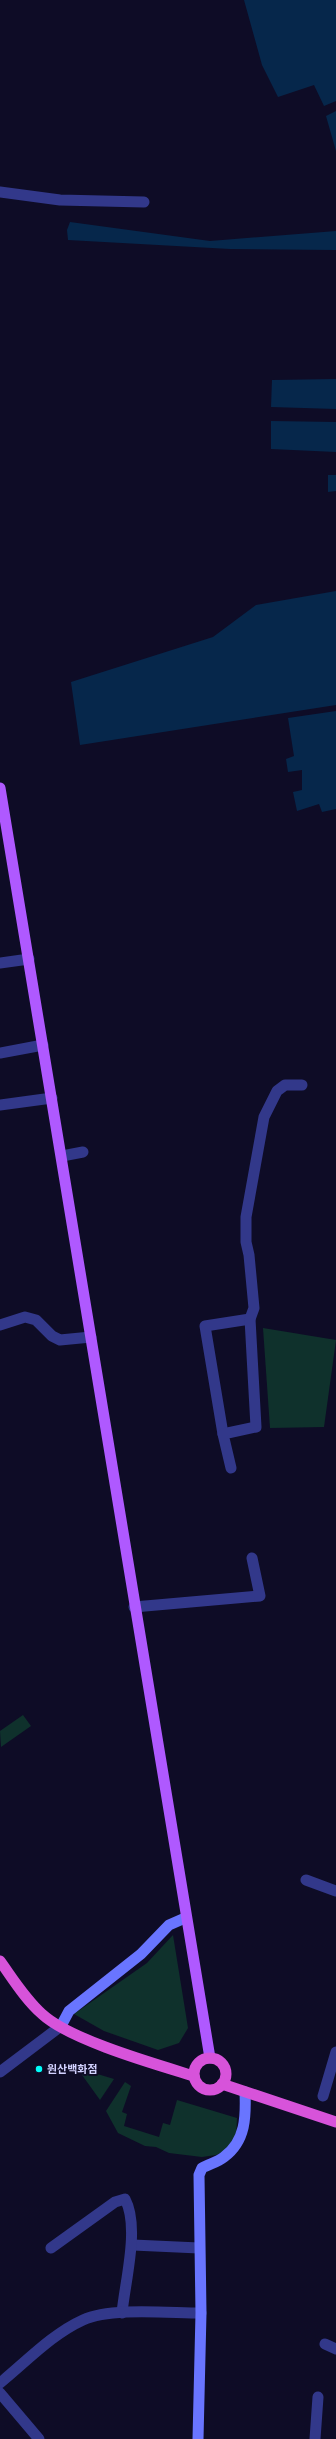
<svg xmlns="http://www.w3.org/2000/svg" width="336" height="2439" font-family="'Fira Sans Condensed','Noto Sans KR',sans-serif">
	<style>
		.green { fill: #0f312c }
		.water { fill: #06274b }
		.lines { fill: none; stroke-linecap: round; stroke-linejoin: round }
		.minor { stroke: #32388a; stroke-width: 11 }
		.tertiary { stroke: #32388a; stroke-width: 11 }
		.secondary { stroke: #6975ff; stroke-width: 11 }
		.primary { stroke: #af59ff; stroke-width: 11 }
		.trunk { stroke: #d753da; stroke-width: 11 }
		.poi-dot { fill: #00fdfa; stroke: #0e0c26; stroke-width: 1.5 }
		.labels { text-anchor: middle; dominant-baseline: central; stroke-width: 4; stroke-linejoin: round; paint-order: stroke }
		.poi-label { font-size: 11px; font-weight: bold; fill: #d2d2ff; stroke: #0e0c26; text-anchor: start }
	</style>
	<rect width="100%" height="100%" fill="#0e0c26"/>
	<g class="green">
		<path d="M263 1328 336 1340 324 1427 270 1428Z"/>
		<path d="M23 1715 31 1726 1 1747 0 1731Z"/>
		<path d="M173 1935 188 2028 179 2043 158 2050 104 2031 74 2014 147 1963Z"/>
		<path d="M84 2070 114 2079 100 2100 82 2075Z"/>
		<path d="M125 2082 131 2086 122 2112 127 2114 124 2126 159 2137 163 2123 170 2125 177 2100 237 2118 236 2138 225 2151 216 2155 202 2157 169 2153 156 2147 145 2146 118 2133 106 2111Z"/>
	</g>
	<g class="water">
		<path d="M244 0H336V101L324 106 314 85 278 97 262 65Z"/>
		<path d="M336 111V151L326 116Z"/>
		<path d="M70 222 210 241 336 231V250L230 249 68 240 67 230Z"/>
		<path d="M336 379V409L271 407 272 380Z"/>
		<path d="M271 421 336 422V452L271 449Z"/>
		<path d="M328 475H336V491L328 492Z"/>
		<path d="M336 591V705L80 745 71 682 213 637 256 605Z"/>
		<path d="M336 711V809L322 812 319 804 297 811 293 792 302 790V770L288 772 286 759 294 756 288 718Z"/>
	</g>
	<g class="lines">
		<g class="minor">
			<path d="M0 192 60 200 144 202"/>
			<path d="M0 963 29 959"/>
			<path d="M0 1053 43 1045"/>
			<path d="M0 1105 52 1098"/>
			<path d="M62 1156 83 1152"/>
			<path d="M0 1325 25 1317 36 1320 52 1336 60 1340 91 1337"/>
			<path d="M223 1434 205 1326 250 1319"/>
			<path d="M231 1468 223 1434 256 1427 250 1319 254 1308 249 1255 246 1242V1217L264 1117 277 1091 285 1085H302"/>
			<path d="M134 1607 260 1596 252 1558"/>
			<path d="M306 1880 336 1891"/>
			<path d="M0 2072 61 2026"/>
			<path d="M323 2096 336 2052"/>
			<path d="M133 2245 199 2248"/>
			<path d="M51 2248 115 2202 125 2199C140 2227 125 2281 122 2313"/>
			<path d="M325 2344 336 2349"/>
			<path d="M315 2439 318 2397"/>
		</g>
		<g class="tertiary">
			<path d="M0 2383C26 2362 52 2334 83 2320 111 2307 169 2313 201 2313"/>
			<path d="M0 2393 39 2439"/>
		</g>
		<g class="secondary">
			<path d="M61 2026 69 2011 141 1954 169 1925 185 1918"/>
			<path d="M198 2439 201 2313 199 2175 202 2168C209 2164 218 2162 224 2157 246 2141 246 2116 245 2092"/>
		</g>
		<path class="primary" d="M0 788 210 2058"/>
		<g class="trunk">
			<path d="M0 1961C13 1979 25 1999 42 2014 70 2040 155 2064 194 2076"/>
			<circle cx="210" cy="2074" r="16"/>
			<path d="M222 2084 336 2122"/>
		</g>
	</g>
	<circle class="poi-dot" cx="39" cy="2069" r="4"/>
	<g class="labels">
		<g class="poi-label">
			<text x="47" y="2069">원산백화점</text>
		</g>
	</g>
</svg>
